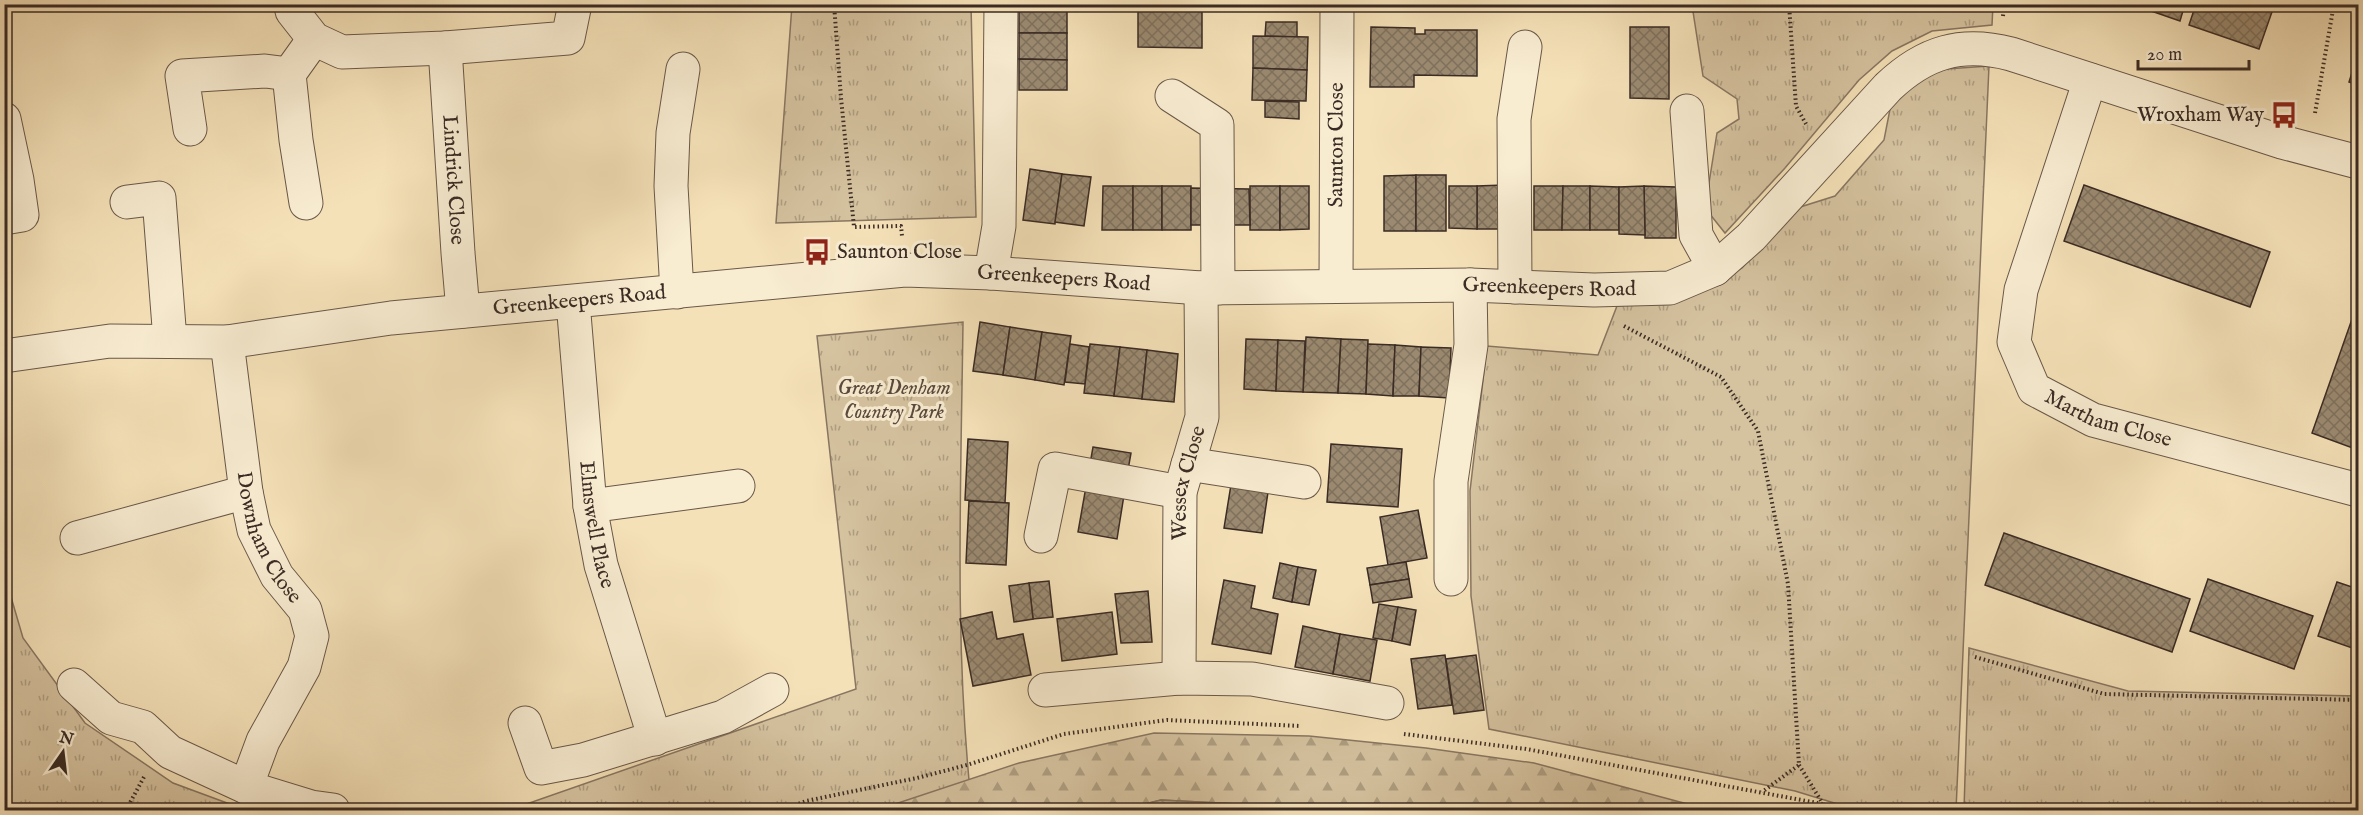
<svg xmlns="http://www.w3.org/2000/svg" width="2363" height="815" font-family="'IM FELL English',serif">
	<style>
		.grass { fill: url(#grass-tufts); stroke: #887662; stroke-width: 1.5 }
		.forest { fill: url(#forest-firs); stroke: #887662; stroke-width: 1.5 }
		.water { fill: url(#water-waves); stroke: #84735f; stroke-width: 1.5 }
		.lines { fill: none; stroke-linecap: round; stroke-linejoin: round }
		.shore { stroke: #786755; stroke-width: 1.5 }
		.building { fill: url(#building-cross-hatch); stroke: #3a2b24; stroke-width: 1.5 }
		.minor-casing { stroke: #695849; stroke-width: 35 }
		.path { stroke: #3a2b24; stroke-width: 4; stroke-dasharray: 1.5 3; stroke-linecap: butt }
		.minor { stroke: #f8ecd1; stroke-width: 33 }
		.labels { text-anchor: middle; dominant-baseline: central; stroke-width: 6; stroke-linejoin: round; paint-order: stroke }
		.poi-label { font-size: 21px; fill: #3a2b24; stroke: #f8ecd1; text-anchor: end }
		.street-label { font-size: 21px; fill: #3a2b24; stroke: #f8ecd1 }
		.park-label { font-size: 21px; font-style: italic; fill: #59493d; stroke: #f8ecd1 }
	</style>
	<defs>
		<pattern id="grass-tufts" width="24" height="20" patternUnits="userSpaceOnUse" patternTransform="scale(1.5)"><rect width="24" height="20" fill="#d5c29f"/><path d="M3 7l-1-3M5 7V3M7 7l1-3M15 17l-1-3M17 17v-4M19 17l1-3" fill="none" stroke="#ae9e81"/></pattern>
		<pattern id="forest-firs" width="22" height="20" patternUnits="userSpaceOnUse" patternTransform="scale(1.5)"><rect width="22" height="20" fill="#d5c29f"/><path d="M5 1l3.5 6h-7zM16 11l3.5 6h-7z" fill="#ae9e81"/></pattern>
		<pattern id="water-waves" width="16" height="10" patternUnits="userSpaceOnUse" patternTransform="scale(1.5)"><rect width="16" height="10" fill="#b5a386"/><path d="M0 5q4-4 8 0t8 0" fill="none" stroke="#94856d"/></pattern>
		<pattern id="building-cross-hatch" width="8" height="8" patternUnits="userSpaceOnUse" patternTransform="scale(1.5)"><rect width="8" height="8" fill="#9b8a71"/><path d="M0 0l8 8M0 8l8-8" fill="none" stroke="#7f715d"/></pattern>
	</defs>
	<rect width="100%" height="100%" fill="#f5e1b8"/>
	<filter id="stains"><feTurbulence type="fractalNoise" baseFrequency=".00333" numOctaves="4"/><feColorMatrix values="0 0 0 0 .2 0 0 0 0 .09 0 0 0 0 .02 0 0 0 .5 -.17"/></filter>
	<radialGradient id="worn" r=".72"><stop offset=".6" stop-color="#630" stop-opacity="0"/><stop offset="1" stop-color="#630" stop-opacity=".3"/></radialGradient>
	<g class="grass">
		<path d="M792 5H971L976 217 776 223Z"/>
		<path d="M1692 5H1993L1992 25 1932 31 1892 51 1859 80 1785 168 1725 233 1705 208 1717 133 1739 119 1737 99 1703 76Z"/>
		<path d="M1989 66 1956 810H1857L1795 791 1489 729 1471 596 1470 491 1487 346 1598 355 1617 306 1689 297 1742 268 1794 209 1835 196 1884 140 1892 99 1932 70Z"/>
		<path d="M963 322C961 485 954 648 972 810H499L518 807 856 689 817 336Z"/>
		<path d="M4 573 23 638 85 723 173 783 246 810H5Z"/>
		<path d="M1969 648 2128 691 2358 696V810H1964Z"/>
	</g>
	<path class="forest" d="M1154 733 1309 736 1426 748 1534 763 1710 810H1351L1161 800 1121 810H877L1019 763Z"/>
	<path class="water" d="M1161 800 1356 810H1121Z"/>
	<g class="lines">
		<path class="shore" d="M1144 810 1162 806 1248 810"/>
	</g>
	<g class="building">
		<path d="M1019 4 1067 5V33H1019Z"/>
		<path d="M2131 4H2185L2180 21Z"/>
		<path d="M2196 4H2271L2274 6 2259 49 2189 25Z"/>
		<path d="M1138 9H1202V48L1138 47Z"/>
		<path d="M1266 22H1297V37L1265 36Z"/>
		<path d="M1371 27 1415 28V34H1425V30H1477V76L1414 75V87H1370Z"/>
		<path d="M1630 27H1669V99L1630 98Z"/>
		<path d="M1019 33H1067V60L1019 59Z"/>
		<path d="M1253 36 1308 37 1307 70 1253 68Z"/>
		<path d="M2358 54V85L2349 82Z"/>
		<path d="M1019 59 1067 60V90H1019Z"/>
		<path d="M1253 68 1307 70 1306 101 1252 100Z"/>
		<path d="M1265 101 1299 102V119L1265 117Z"/>
		<path d="M1030 169 1062 174 1055 224 1023 220Z"/>
		<path d="M1062 174 1091 177 1084 226 1055 222Z"/>
		<path d="M1416 175V231H1384V176Z"/>
		<rect x="1416" y="175" width="30" height="56"/>
		<path d="M1504 185V229H1477V186Z"/>
		<path d="M2084 185 2270 252 2250 307 2064 241Z"/>
		<path d="M1103 186H1133V230H1102Z"/>
		<rect x="1133" y="186" width="29" height="44"/>
		<rect x="1162" y="186" width="29" height="44"/>
		<rect x="1250" y="186" width="30" height="44"/>
		<path d="M1280 186H1309V229L1280 230Z"/>
		<path d="M1449 186H1477V229L1449 228Z"/>
		<path d="M1534 186H1563L1562 230H1534Z"/>
		<path d="M1563 186H1590V230H1562Z"/>
		<path d="M1590 186 1619 187V230H1590Z"/>
		<path d="M1644 186 1676 187V238H1645Z"/>
		<path d="M1644 186 1645 235 1619 234V187Z"/>
		<path d="M1191 188 1249 189 1250 225H1191Z"/>
		<path d="M2358 302V450L2312 433Z"/>
		<path d="M980 322 1010 327 1003 375 973 371Z"/>
		<path d="M1010 327 1042 332 1035 380 1003 375Z"/>
		<path d="M1042 332 1071 336 1064 385 1035 380Z"/>
		<path d="M1306 337 1341 339 1338 393 1303 392Z"/>
		<path d="M1246 339 1278 340 1276 391 1244 389Z"/>
		<path d="M1341 339 1368 340 1366 394 1338 393Z"/>
		<path d="M1278 340 1305 341 1303 392 1276 391Z"/>
		<path d="M1070 344 1089 347 1085 384 1065 382Z"/>
		<path d="M1090 344 1120 347 1114 396 1084 393Z"/>
		<path d="M1368 344 1395 345 1393 396 1366 394Z"/>
		<path d="M1395 345 1421 347 1419 396H1393Z"/>
		<path d="M1120 347 1147 350 1142 399 1114 396Z"/>
		<path d="M1421 347 1451 348 1449 398 1419 396Z"/>
		<path d="M1147 350 1178 354 1174 402 1142 399Z"/>
		<path d="M968 439 1008 442 1005 503 965 500Z"/>
		<path d="M1331 444 1402 449 1398 507 1327 502Z"/>
		<path d="M1093 447 1131 453 1128 470 1090 464Z"/>
		<path d="M1235 460 1272 465 1262 533 1224 528Z"/>
		<path d="M1090 464 1128 470 1117 539 1078 532Z"/>
		<path d="M969 501 1009 503 1006 565 966 563Z"/>
		<path d="M1418 510 1427 558 1388 565 1380 517Z"/>
		<path d="M2004 533 2190 599 2172 652 1985 585Z"/>
		<path d="M1406 562 1409 579 1370 585 1367 568Z"/>
		<path d="M1280 563 1298 567 1292 602 1273 598Z"/>
		<path d="M1298 567 1316 570 1309 605 1292 602Z"/>
		<path d="M1409 579 1412 597 1373 603 1370 585Z"/>
		<path d="M2208 579 2313 616 2294 669 2190 631Z"/>
		<path d="M1224 580 1255 586 1251 608 1278 614 1271 654 1212 644Z"/>
		<path d="M1049 581 1053 617 1033 619 1029 583Z"/>
		<path d="M2337 582 2358 589V650L2318 636Z"/>
		<path d="M1029 583 1033 619 1014 622 1009 586Z"/>
		<path d="M1148 591 1152 642 1121 643 1115 594Z"/>
		<path d="M1379 604 1398 607 1392 641 1373 638Z"/>
		<path d="M1398 607 1416 610 1410 645 1392 641Z"/>
		<path d="M992 612 997 639 1023 634 1031 675 973 686 960 619Z"/>
		<path d="M1112 612 1117 654 1062 661 1057 619Z"/>
		<path d="M1303 626 1340 634 1333 674 1295 667Z"/>
		<path d="M1340 634 1377 640 1370 681 1333 674Z"/>
		<path d="M1445 655 1452 705 1418 709 1411 659Z"/>
		<path d="M1476 655 1484 710 1454 714 1446 659Z"/>
	</g>
	<g class="lines">
		<defs>
			<g id="minor">
				<path d="M291 4 292 11 314 39 342 52 445 48 568 38 575 4"/>
				<path id="s1" d="M445 48 458 253 463 311"/>
				<path id="s2" d="M2090 80 2021 290 2014 342 2034 389 2093 420 2358 490"/>
				<path d="M1172 96 1217 125 1218 288"/>
				<path d="M1687 111 1696 235 1715 269"/>
				<path d="M4 119 17 180 22 215 4 218"/>
				<path d="M190 129 182 76 265 71 289 74"/>
				<path d="M127 202 159 198 170 340"/>
				<path d="M306 203 296 140 289 74 314 39"/>
				<path d="M991 273 999 226 1001 4"/>
				<path id="s3" d="M1336 286 1337 4"/>
				<path d="M1515 287 1514 119 1525 47"/>
				<path d="M677 292 671 186 673 133 683 69"/>
				<path id="s4" d="M573 302 590 506 601 565 655 739"/>
				<path id="s5" d="M227 342 246 492 254 530 277 576 305 610 312 636 304 667 263 741 246 787"/>
				<path id="s6" d="M4 356 110 341 227 342 391 318 905 270 991 273 1201 288 1470 285 1594 290 1670 288 1715 269 1751 237 1888 87C1925 52 1961 41 2011 54L2282 142 2358 162"/>
				<path d="M1188 464 1304 482"/>
				<path d="M590 506 738 486"/>
				<path d="M1041 536 1055 469 1180 492"/>
				<path d="M77 538 246 492"/>
				<path d="M1451 579V481L1471 345 1470 285"/>
				<path id="s7" d="M1179 678 1180 492 1202 417 1201 288"/>
				<path d="M74 685 111 718 143 727 170 752 246 787 311 807 333 810"/>
				<path d="M1045 690 1179 678 1252 679 1387 703"/>
				<path d="M525 723 541 768 583 760 723 717 772 690"/>
			</g>
		</defs>
		<use href="#minor" class="minor-casing"/>
		<g class="path">
			<path d="M834 4 841 98 854 227 901 226 902 236"/>
			<path d="M1789 4 1796 106 1806 124"/>
			<path d="M2003 16 2004 4"/>
			<path d="M2315 113 2334 4"/>
			<path d="M1624 326 1721 377 1758 431 1788 584 1799 765 1762 792"/>
			<path d="M1975 657 2104 694 2358 700"/>
			<path d="M1404 734 1526 749 1823 804 1840 810"/>
			<path d="M1799 765 1823 804"/>
			<path d="M126 810 144 777"/>
			<path d="M782 810 806 801 917 778 967 765 1064 734 1167 720 1301 726"/>
		</g>
		<use href="#minor" class="minor"/>
	</g>
	<defs>
		<symbol id="bus-bare" viewBox="-9 -9 18 18"><path d="M-5-6H5V4H4V6H2V4H-2V6H-4V4H-5ZM-3.5-4V0h7V-4ZM-3.5 1.2v1.5H-2V1.2ZM2 1.2v1.5H3.5V1.2Z" fill="#8f2418" stroke="#f8ecd1" stroke-width="2.5" paint-order="stroke"/></symbol>
	</defs>
	<g fill-rule="evenodd">
		<use href="#bus-bare" x="2265" y="96" width="38" height="38"/>
		<use href="#bus-bare" x="798" y="233" width="38" height="38"/>
	</g>
	<g class="labels">
		<g class="poi-label">
			<text x="2264" y="115">Wroxham Way</text>
			<text x="837" y="252" text-anchor="start">Saunton Close</text>
		</g>
		<g class="street-label">
			<text stroke="none"><textPath href="#s3" startOffset="141">Saunton Close</textPath></text>
			<text stroke="none"><textPath href="#s1" startOffset="132">Lindrick Close</textPath></text>
			<text stroke="none"><textPath href="#s6" startOffset="1065">Greenkeepers Road</textPath></text>
			<text stroke="none"><textPath href="#s6" startOffset="1551">Greenkeepers Road</textPath></text>
			<text stroke="none"><textPath href="#s6" startOffset="579">Greenkeepers Road</textPath></text>
			<text stroke="none"><textPath href="#s2" startOffset="405">Martham Close</textPath></text>
			<text stroke="none"><textPath href="#s7" startOffset="196">Wessex Close</textPath></text>
			<text stroke="none"><textPath href="#s4" startOffset="224">Elmswell Place</textPath></text>
			<text stroke="none"><textPath href="#s5" startOffset="202">Downham Close</textPath></text>
		</g>
		<g class="park-label">
			<text x="894" y="388">Great Denham<tspan x="894" dy="24">Country Park</tspan></text>
		</g>
	</g>
	<rect width="2363" height="815" fill="none" stroke="#f5e1b8" stroke-width="24"/>
	<rect x="6" y="6" width="2351" height="803" fill="none" stroke="#3a2b24" stroke-width="3"/>
	<rect x="12" y="12" width="2339" height="791" fill="none" stroke="#3a2b24" stroke-width="1.5"/>
	<g transform="translate(63 752) rotate(14)" stroke="#f8ecd1" stroke-width="4.5" paint-order="stroke">
	<path d="M0-4.5L10 22L0 15L-10 22Z" fill="#3a2b24"/>
	<text y="-9" font-size="16" font-weight="bold" text-anchor="middle" fill="#3a2b24">N</text>
	</g>
	<path d="M2138 60v9h111v-9" fill="none" stroke="#3a2b24" stroke-width="3"/>
	<text x="2147" y="60" font-size="18" fill="#3a2b24" stroke="#f8ecd1" stroke-width="4.5" paint-order="stroke">20 m</text>
	<rect width="100%" height="100%" filter="url(#stains)"/>
	<rect width="100%" height="100%" fill="url(#worn)"/>
</svg>
